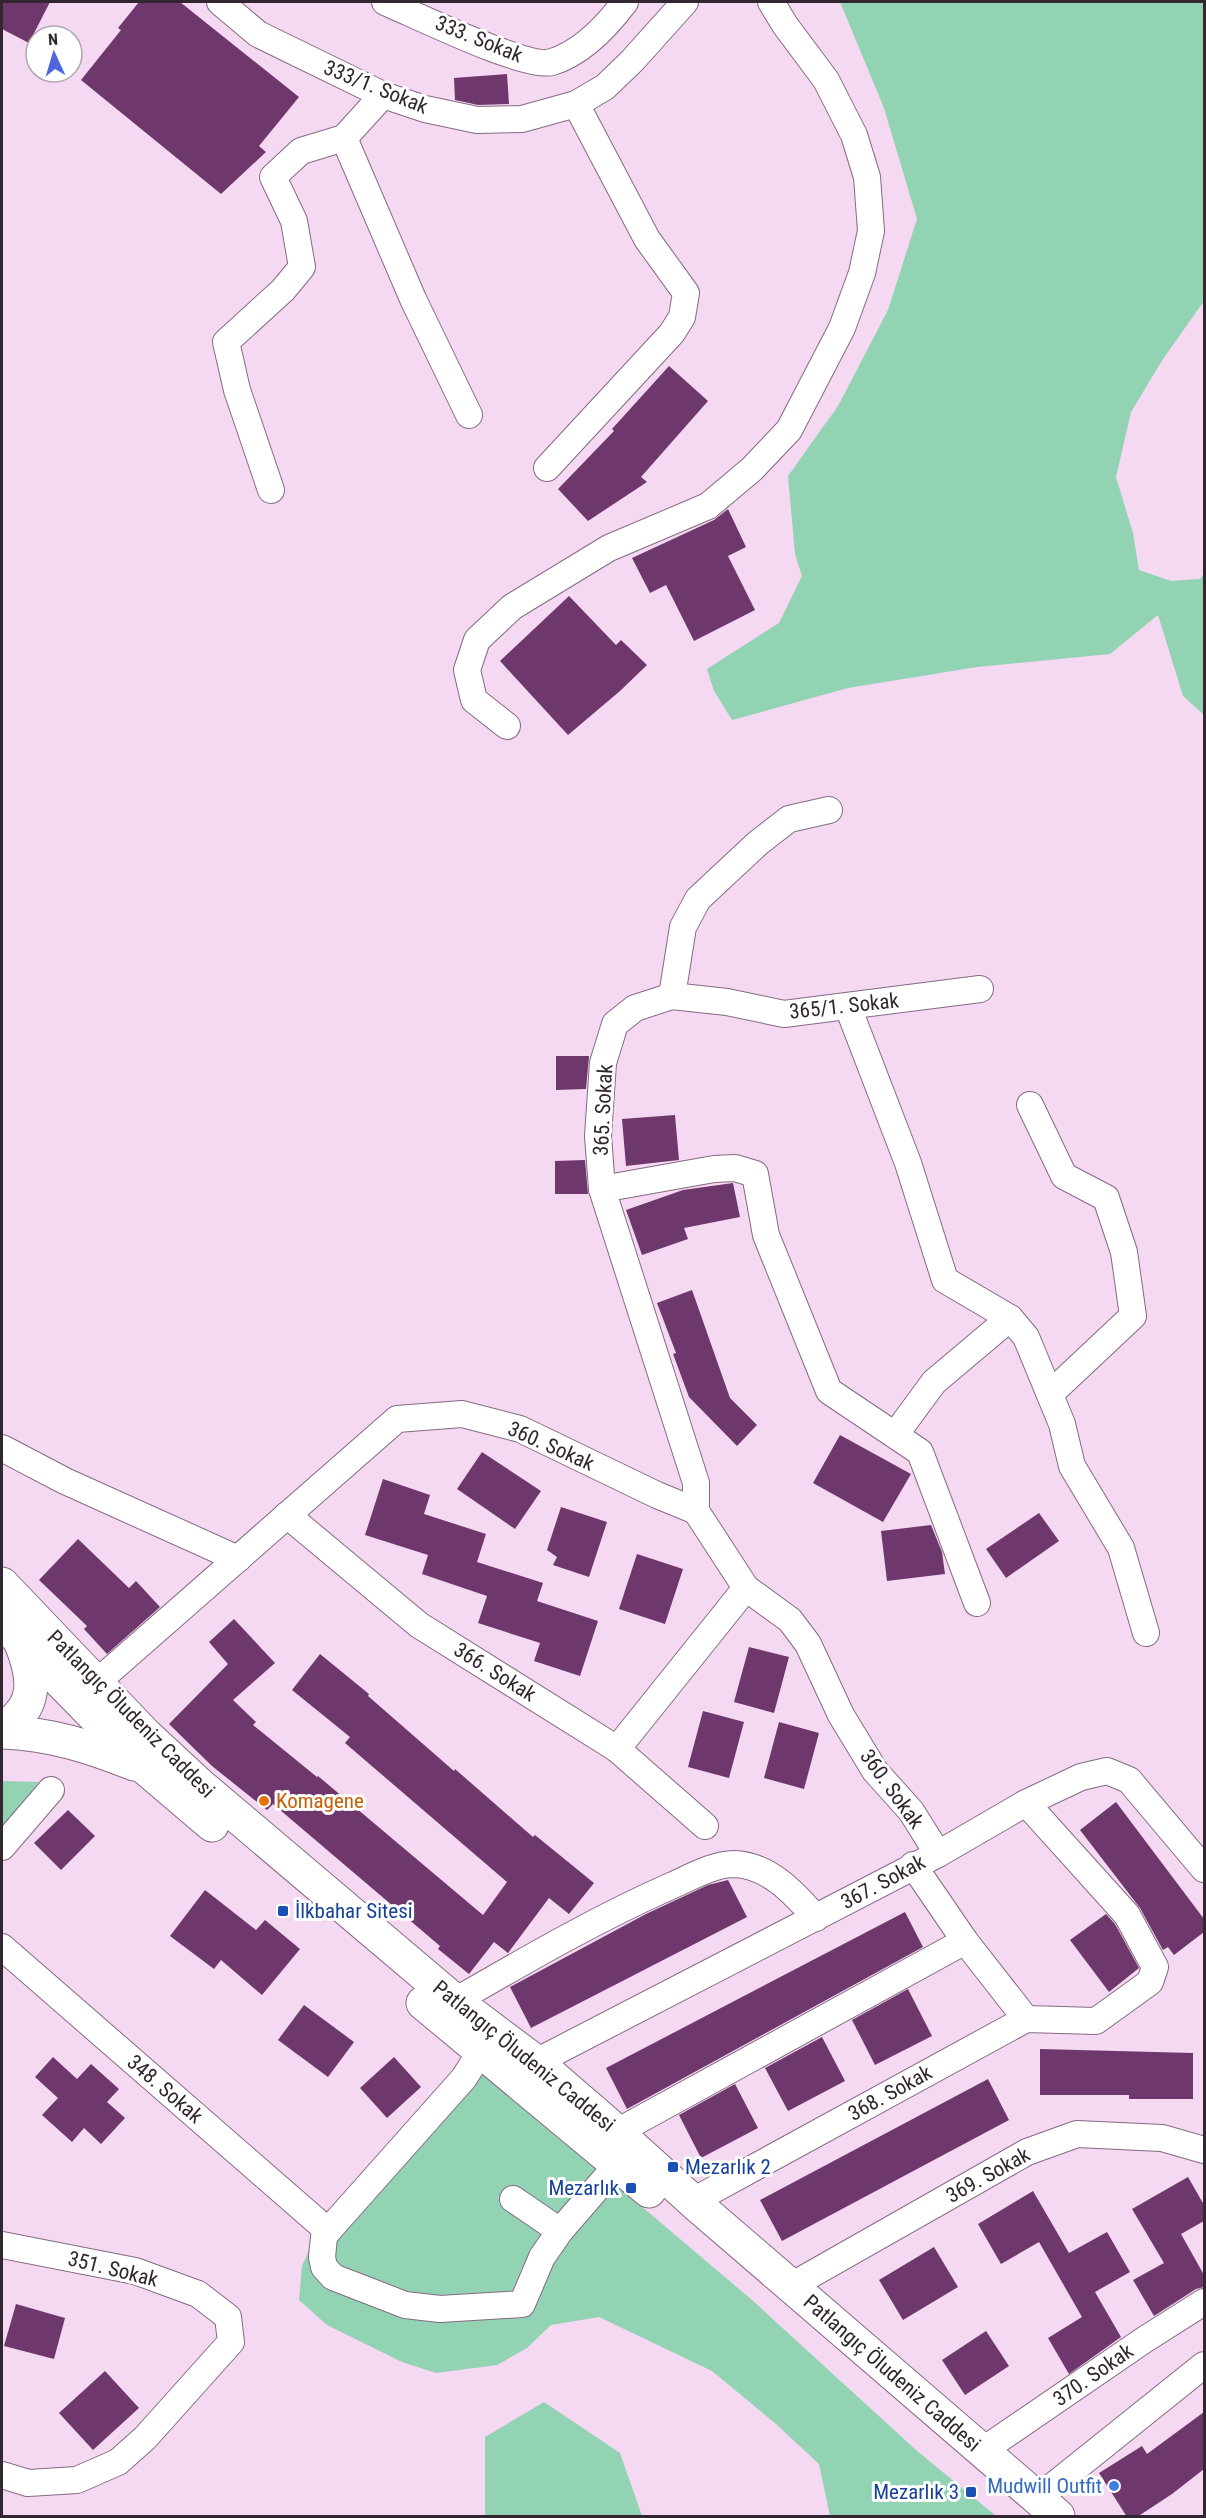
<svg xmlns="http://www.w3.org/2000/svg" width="1206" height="2518" font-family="'Roboto Condensed',sans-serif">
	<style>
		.green { fill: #92d3b4 }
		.building { fill: #6e386c }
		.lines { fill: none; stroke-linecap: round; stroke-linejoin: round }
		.minor-casing { stroke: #846b82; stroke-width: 28 }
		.major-casing { stroke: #846b82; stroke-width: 35 }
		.minor { stroke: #fff; stroke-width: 26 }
		.major { stroke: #fff; stroke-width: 33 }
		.food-dot { fill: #e8710a; stroke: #fff; stroke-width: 2 }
		.transit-dot { fill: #1a4fb4; stroke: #fff; stroke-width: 2 }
		.shop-dot { fill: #3f7fe0; stroke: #fff; stroke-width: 2 }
		.labels { text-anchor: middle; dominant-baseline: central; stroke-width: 6; stroke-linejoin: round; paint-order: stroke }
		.street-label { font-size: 21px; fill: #322731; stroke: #fff }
		.food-label { font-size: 21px; fill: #c56008; stroke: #fff; text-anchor: start }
		.transit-label { font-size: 21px; fill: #164399; stroke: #fff; text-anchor: start }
		.shop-label { font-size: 21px; fill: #366cbe; stroke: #fff; text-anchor: end }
	</style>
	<rect width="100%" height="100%" fill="#f5d8f2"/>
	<g class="green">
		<path d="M840 2H1204V301L1163 359 1131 412 1116 477 1133 533 1139 570 1171 581 1200 579 1204 573V715L1183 696 1158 615 1110 654 977 667 848 688 732 720 714 691 707 669 779 623 802 576 795 554 788 476 838 406 888 310 917 219 884 108Z"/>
		<path d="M2 1781 39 1782 2 1831Z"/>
		<path d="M483 2072 752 2300 916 2450 996 2516H830L819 2464 776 2424 712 2371 599 2317 551 2325 527 2348 497 2365 436 2373 402 2362 327 2325 299 2300 302 2266 317 2233Z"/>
		<path d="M544 2402 620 2453 642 2516H485V2437Z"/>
	</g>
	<g class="building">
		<path d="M2 2H50L29 43 2 29Z"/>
		<path d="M139 2H180L299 97 259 146 266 152 221 194 81 80 121 30 118 28Z"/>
		<path d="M507 74 509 104 478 105 455 100 454 78Z"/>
		<path d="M669 366 708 401 641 477 647 482 588 521 558 489 614 431 612 429Z"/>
		<path d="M728 509 746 547 728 556 755 610 694 641 666 585 650 593 632 558 714 520Z"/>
		<path d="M569 596 616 645 621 640 647 665 620 691 568 735 500 661Z"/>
		<path d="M556 1056H589L586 1089 556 1090Z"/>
		<path d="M675 1115 679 1160 626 1166 622 1119Z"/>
		<path d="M585 1160 588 1194H555V1161Z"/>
		<path d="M733 1183 740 1217 684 1228 688 1239 642 1255 626 1210 683 1190Z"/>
		<path d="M692 1290 730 1398 757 1425 737 1446 689 1397 673 1354 676 1353 657 1303Z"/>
		<path d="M840 1435 911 1474 883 1522 813 1483Z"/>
		<path d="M482 1452 541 1491 515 1529 457 1489Z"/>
		<path d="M383 1479 430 1495 424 1514 486 1534 477 1562 543 1583 537 1601 598 1621 580 1676 534 1661 540 1643 478 1623 487 1596 422 1574 428 1555 365 1535Z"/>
		<path d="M561 1507 607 1522 589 1577 553 1565 557 1557 547 1550Z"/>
		<path d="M1039 1513 1059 1541 1006 1578 986 1549Z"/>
		<path d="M931 1525 942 1552 945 1574 887 1581 881 1531Z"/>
		<path d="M78 1539 129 1588 136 1581 160 1607 107 1654 84 1629 87 1626 39 1580Z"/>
		<path d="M637 1554 683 1569 665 1624 619 1609Z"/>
		<path d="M234 1619 275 1663 233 1700 256 1722 253 1725 317 1777 318 1776 483 1915 507 1882 345 1743 350 1737 292 1690 320 1654 369 1694 368 1696 454 1771 455 1769 533 1837 535 1835 594 1883 569 1914 549 1898 508 1953 494 1942 469 1974 438 1949 440 1946 273 1804 267 1810 212 1766 169 1724 228 1664 209 1642Z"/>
		<path d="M749 1647 789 1657 774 1713 734 1702Z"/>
		<path d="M703 1711 744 1722 729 1778 688 1767Z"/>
		<path d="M779 1722 819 1733 804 1789 764 1778Z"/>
		<path d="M1116 1802 1204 1919V1932L1174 1955 1168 1947 1163 1950 1140 1908 1080 1830Z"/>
		<path d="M68 1810 95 1836 61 1870 34 1843Z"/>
		<path d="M728 1880 747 1917 531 2028 510 1987 646 1914 708 1885Z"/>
		<path d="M205 1890 256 1930 265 1920 300 1949 262 1995 221 1960 214 1969 170 1936Z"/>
		<path d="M905 1912 923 1947 627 2109 606 2068Z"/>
		<path d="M1106 1914 1115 1924 1139 1968 1109 1992 1070 1940Z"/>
		<path d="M908 1989 932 2036 875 2065 852 2020Z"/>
		<path d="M304 2005 354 2042 328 2077 278 2040Z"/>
		<path d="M822 2037 845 2081 788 2111 765 2068Z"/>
		<path d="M1040 2049 1193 2053V2099H1129V2095H1040Z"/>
		<path d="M53 2057 77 2079 91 2064 119 2089 107 2102 125 2118 101 2144 84 2128 72 2142 42 2115 58 2098 35 2077Z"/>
		<path d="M394 2057 421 2087 387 2118 360 2088Z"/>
		<path d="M988 2079 1009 2120 782 2241 760 2200Z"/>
		<path d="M735 2084 758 2128 701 2158 679 2115Z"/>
		<path d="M1188 2177 1204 2205V2221L1181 2234 1204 2275V2287L1196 2289 1154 2316 1133 2280 1164 2263 1132 2209Z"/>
		<path d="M1033 2191 1069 2253 1107 2232 1130 2272 1095 2292 1121 2337 1069 2374 1048 2338 1082 2317 1039 2242 1001 2264 978 2224Z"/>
		<path d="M934 2247 958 2287 903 2320 879 2280Z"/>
		<path d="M16 2304 65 2318 54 2359 4 2346Z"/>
		<path d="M986 2331 1009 2366 965 2395 942 2360Z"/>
		<path d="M105 2371 139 2408 93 2450 59 2413Z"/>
		<path d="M1204 2412V2469L1172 2494 1137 2517H1127L1099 2473 1142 2446 1147 2454Z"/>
	</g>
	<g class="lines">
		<defs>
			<g id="minor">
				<path d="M220 2 258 34 383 95 425 109 477 120 522 119 576 104 605 87 632 61 685 2"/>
				<path d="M385 2C414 14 527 70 552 62 581 53 607 26 625 2"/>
				<path d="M344 138 413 299 469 415"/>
				<path d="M547 468 672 333 682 317 686 293 647 239 576 104"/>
				<path d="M271 490 237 390 226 342 283 290 302 267 294 221 273 177 301 151 344 138 383 95"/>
				<path d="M507 726 474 700 467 670 477 640 512 607 609 548 708 506 752 469 789 430 842 328 862 273 871 231 867 177 854 135 826 80 785 25 771 2"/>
				<path d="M672 996 683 927 698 899 758 843 789 819 829 810"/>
				<path d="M848 1007 908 1163 945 1280 1010 1318 1026 1337 1062 1424 1072 1466 1121 1548 1146 1633"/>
				<path d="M1030 1105 1064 1176 1106 1198 1124 1252 1133 1316 1050 1394"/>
				<path d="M602 1189 714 1169 735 1168 755 1174 766 1235 829 1391 920 1452 977 1603"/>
				<path d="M895 1435 934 1382 1010 1318"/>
				<path d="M2 1448 65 1481 238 1559"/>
				<path d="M696 1511V1483L602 1189 598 1136 603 1063 615 1024 635 1008 672 996 727 1002 784 1014 980 989"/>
				<path d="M287 1515 419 1625 617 1749 705 1826"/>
				<path d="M96 1683 397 1419 462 1414 520 1429 657 1495 696 1511 746 1588 790 1620 808 1644 841 1715 875 1771 911 1811 938 1854"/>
				<path d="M617 1749 746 1588"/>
				<path d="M2 1847 51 1790"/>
				<path d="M913 1865 965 1941 1026 2019"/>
				<path d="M2 1947 328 2231"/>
				<path d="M455 2001C526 1960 598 1918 673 1885 691 1877 714 1864 734 1864 769 1865 795 1894 816 1918"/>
				<path d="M481 2051 464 2078 328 2231 324 2237 322 2257 324 2267 333 2277 405 2305 440 2309 522 2304 542 2257 560 2231 618 2164"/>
				<path d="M536 2062 938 1854 1026 1803 1081 1777 1107 1771 1129 1780 1204 1869"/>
				<path d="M617 2132 965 1941"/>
				<path d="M513 2199 560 2231"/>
				<path d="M693 2201 1026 2019 1096 2021 1150 1982 1155 1967 1127 1915 1026 1803"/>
				<path d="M2 2245 135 2271 198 2294 228 2317 231 2342 145 2438 118 2462 77 2480 28 2483 2 2475"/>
				<path d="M791 2286 1027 2152 1077 2134 1162 2138 1204 2150"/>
				<path d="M982 2451 1144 2340 1204 2302"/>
				<path d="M1038 2498 1204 2365"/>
			</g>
			<g id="major">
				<path d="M2 1584 144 1733 200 1785 455 2001 536 2062 601 2118 698 2206 1058 2516"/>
				<path d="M2 1622 145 1768 212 1825"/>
				<path d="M2 1728C39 1708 35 1677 20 1641"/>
				<path d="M2 1732C51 1734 89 1746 134 1764"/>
				<path d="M423 2003 649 2191"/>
			</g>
		</defs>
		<use href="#minor" class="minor-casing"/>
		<use href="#major" class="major-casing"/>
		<use href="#minor" class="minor"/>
		<use href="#major" class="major"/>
	</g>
	<circle class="food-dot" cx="264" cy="1801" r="6"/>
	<g class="transit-dot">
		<rect x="277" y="1905" width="12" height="12" rx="3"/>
		<rect x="667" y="2161" width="12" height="12" rx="3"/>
		<rect x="625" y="2182" width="12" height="12" rx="3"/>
		<rect x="965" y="2486" width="12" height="12" rx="3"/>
	</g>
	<circle class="shop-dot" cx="1114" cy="2486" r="6"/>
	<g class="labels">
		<g class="street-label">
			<text transform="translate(479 39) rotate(22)">333. Sokak</text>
			<text transform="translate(376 87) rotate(22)">333/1. Sokak</text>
			<text transform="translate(844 1006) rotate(-6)">365/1. Sokak</text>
			<text transform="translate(603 1110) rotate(-87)">365. Sokak</text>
			<text transform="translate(551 1446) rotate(24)">360. Sokak</text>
			<text transform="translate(495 1672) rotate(32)">366. Sokak</text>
			<text transform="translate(131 1714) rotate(45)">Patlangıç Öludeniz Caddesi</text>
			<text transform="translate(892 1789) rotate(54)">360. Sokak</text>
			<text transform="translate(883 1882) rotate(-28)">367. Sokak</text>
			<text transform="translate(524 2056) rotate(39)">Patlangıç Öludeniz Caddesi</text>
			<text transform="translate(165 2089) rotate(41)">348. Sokak</text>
			<text transform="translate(890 2093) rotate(-29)">368. Sokak</text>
			<text transform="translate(988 2175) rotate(-29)">369. Sokak</text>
			<text transform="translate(113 2269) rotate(14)">351. Sokak</text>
			<text transform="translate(892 2373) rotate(41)">Patlangıç Öludeniz Caddesi</text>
			<text transform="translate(1093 2375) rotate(-35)">370. Sokak</text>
		</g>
		<g class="food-label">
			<text x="276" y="1801">Komagene</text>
		</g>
		<g class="transit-label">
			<text x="295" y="1911">İlkbahar Sitesi</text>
			<text x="685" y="2167">Mezarlık 2</text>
			<text x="619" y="2188" text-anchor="end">Mezarlık</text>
			<text x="959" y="2492" text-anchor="end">Mezarlık 3</text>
		</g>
		<g class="shop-label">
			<text x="1102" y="2486">Mudwill Outfit</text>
		</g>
	</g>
	<rect width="1206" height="2518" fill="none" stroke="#322731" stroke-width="6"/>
	<g transform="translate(54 54) rotate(356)"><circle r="28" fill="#ffffff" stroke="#ada9ad" stroke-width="1.5"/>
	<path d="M0-4.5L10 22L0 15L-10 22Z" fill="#4e67dc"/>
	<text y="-9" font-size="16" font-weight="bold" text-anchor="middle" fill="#322731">N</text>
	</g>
</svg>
